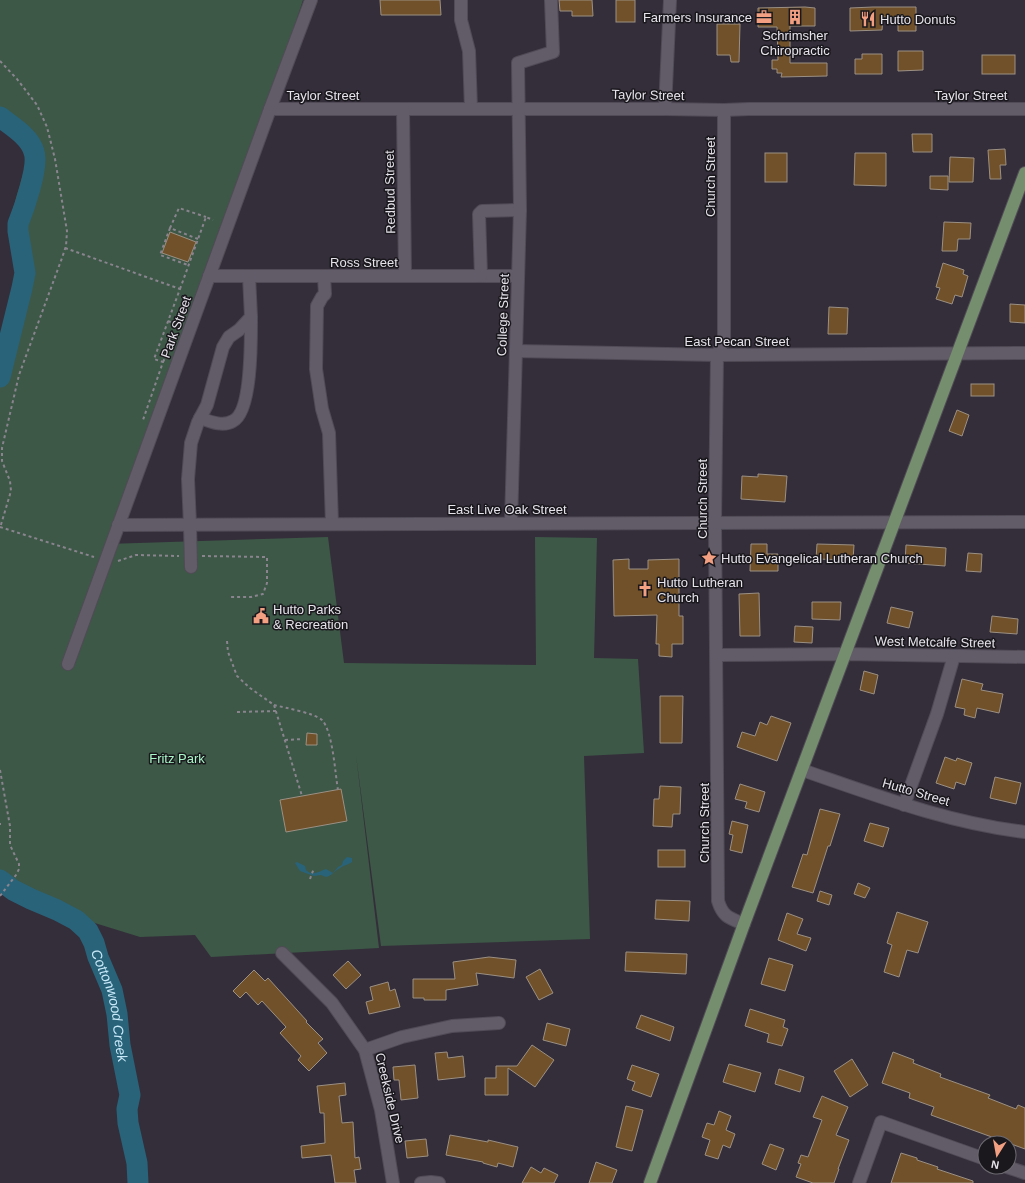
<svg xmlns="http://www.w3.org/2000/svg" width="1025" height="1183" font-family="Arial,sans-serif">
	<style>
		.green { fill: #3d5847 }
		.water { fill: #29637a }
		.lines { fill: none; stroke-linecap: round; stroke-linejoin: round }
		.river { stroke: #29637a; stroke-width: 21 }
		.building { fill: #715129; stroke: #9b9084 }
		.minor-casing { stroke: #504b56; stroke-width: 14 }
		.major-casing { stroke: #504b56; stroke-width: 14 }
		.path { stroke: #89848e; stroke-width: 2; stroke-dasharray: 3 3; stroke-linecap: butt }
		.minor { stroke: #625c69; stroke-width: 12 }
		.major { stroke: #758e6d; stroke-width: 12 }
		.labels { text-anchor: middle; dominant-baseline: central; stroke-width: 3; stroke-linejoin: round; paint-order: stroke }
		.poi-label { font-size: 13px; fill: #e6e3eb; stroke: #1a181d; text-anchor: start }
		.street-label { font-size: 13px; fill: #e6e3eb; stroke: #1a181d }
		.park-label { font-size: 13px; fill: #a9f7c8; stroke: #1a181d }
		.water-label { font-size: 14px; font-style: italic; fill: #c8e9f8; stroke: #1a181d }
	</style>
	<rect width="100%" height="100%" fill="#342e3a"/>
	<path class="green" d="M0 0H303L284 58 220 227 107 544 328 537 344 663 536 665 535 537 597 538 594 658 638 659 644 753 584 756 590 939 381 946 356 755 379 948 211 957 195 935 140 937 14 898 0 886V363L19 279 12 212 29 153 0 123Z"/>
	<path class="water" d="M347 857 352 858V862C348 865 344 865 340 868 334 871 333 875 326 877L321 875 314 876 300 871 295 863 297 862 305 866 306 870C313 877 319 871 326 869L333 873 338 867 342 865 343 861Z"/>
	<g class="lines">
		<g class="river">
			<path d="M0 117C12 126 30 137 34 152 39 166 24 209 18 224V231L25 273 22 288 0 377"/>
			<path id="s1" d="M0 880 13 890 31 899 57 910 76 920 88 931 94 943 98 957 112 990 117 1014 120 1045 130 1095 127 1109 128 1123 137 1163 138 1183"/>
		</g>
	</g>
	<g class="building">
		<path d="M380 0H440L441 15H381Z"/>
		<path d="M559 0H592L593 16H572V11H560Z"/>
		<rect x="616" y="0" width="19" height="22"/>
		<path d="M805 7 815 8V26H790V63H827V76L781 77 782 73H777V69H772V60H778L777 27H758V8Z"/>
		<path d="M873 7H916V31H898V17H883L882 30 850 31V8Z"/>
		<path d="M717 24H740L739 62H731L730 55H717Z"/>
		<path d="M898 51H923V70L898 71Z"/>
		<path d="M862 54H882V74H855V59H862Z"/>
		<rect x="982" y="55" width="33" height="19"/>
		<path d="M912 134H932V152H913Z"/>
		<path d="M1005 149 1006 165H1000L1001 179H990L988 150Z"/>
		<rect x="765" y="153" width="22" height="29"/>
		<path d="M855 153H886V186L854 185Z"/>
		<path d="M950 157 974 158 973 182H949Z"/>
		<path d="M930 176H948V190L930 189Z"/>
		<path d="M944 222 971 223 970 239H958L957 251H942Z"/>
		<path d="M170 232 196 242 188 262 162 253Z"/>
		<path d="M943 263 964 270 963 274 968 276 962 297 955 295 952 304 936 299 940 288 936 287Z"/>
		<path d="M1010 304 1025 305V323L1010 322Z"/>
		<path d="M829 307 848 308 847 334H828Z"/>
		<rect x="971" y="384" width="23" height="12"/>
		<path d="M957 410 969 415 962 436 949 431Z"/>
		<path d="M758 474 787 476 785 502 741 499 742 476 758 477Z"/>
		<path d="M751 544H767V554H778V571H750Z"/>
		<path d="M817 544 854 545 853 560 816 559Z"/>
		<path d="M906 545 946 548 945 566 905 563Z"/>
		<path d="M968 553 982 554 981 572 966 571Z"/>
		<path d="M629 559V569H648V560L679 559V616H683V644H672V657L659 656V644H656L657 615 614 616 613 560Z"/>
		<path d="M759 593 760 636H740L739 594Z"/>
		<path d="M812 602H841L840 620 812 619Z"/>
		<path d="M891 607 913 612 909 628 887 623Z"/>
		<path d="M992 616 1018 619 1017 634 990 632Z"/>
		<path d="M795 626 813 627 812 643 794 642Z"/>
		<path d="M864 671 878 675 874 694 860 690Z"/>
		<path d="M962 679 983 684 981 690 1003 694 999 713 977 708 975 718 964 715 965 709 955 707Z"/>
		<path d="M660 696H683L682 743H660Z"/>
		<path d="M771 716 791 723 777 761 737 747 742 732 755 736 760 722 767 725Z"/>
		<path d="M307 733 317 734V745H306Z"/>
		<path d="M945 757 956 761 957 758 972 763 965 785 956 782 954 789 936 783Z"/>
		<path d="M995 777 1021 783 1016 804 990 798Z"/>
		<path d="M740 784 765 792 759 812 745 808 747 802 735 799Z"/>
		<path d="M660 786 681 787 680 814H673L672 827 653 826 654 799H659Z"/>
		<path d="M341 789 347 821 286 832 280 800Z"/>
		<path d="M820 809 840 814 830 846H828L813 893 792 887 803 854 807 855Z"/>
		<path d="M732 821 748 825 742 853 730 850 733 835 729 834Z"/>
		<path d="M870 823 889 828 883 847 864 841Z"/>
		<rect x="658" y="850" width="27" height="17"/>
		<path d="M858 883 870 888 865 898 854 894Z"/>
		<path d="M820 891 832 895 829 905 817 901Z"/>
		<path d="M656 900 690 901 689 921 655 919Z"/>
		<path d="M897 912 928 922 918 953 907 950 899 977 884 972 892 945 887 943Z"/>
		<path d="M787 913 803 919 797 934 811 938 806 951 778 940Z"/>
		<path d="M626 952 687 954 686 974 625 971Z"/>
		<path d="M489 957 516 960 514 978 476 973 478 985 446 990V1000H424V998H413V979H455L453 962Z"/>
		<path d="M769 958 793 965 785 991 761 984Z"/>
		<path d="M348 961 361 975 346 989 333 975Z"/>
		<path d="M540 969 553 993 539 1000 526 977Z"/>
		<path d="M254 970 265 981 268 978 307 1021 306 1022 323 1039 318 1043 327 1053 309 1071 298 1060 301 1056 280 1033 286 1027 262 1001 258 1005 246 992 240 998 233 991Z"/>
		<path d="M388 982 390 991 395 989 400 1007 369 1014 366 1002 373 1000 370 987Z"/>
		<path d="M750 1009 785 1020 783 1027 788 1029 782 1046 767 1042 769 1034 745 1026Z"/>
		<path d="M641 1015 674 1027 670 1041 636 1028Z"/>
		<path d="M547 1023 570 1029 566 1046 543 1040Z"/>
		<path d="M532 1045 554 1060 535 1087 508 1068V1095H485V1078H496V1066H517Z"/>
		<path d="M447 1052 448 1058 463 1056 465 1077 438 1080 435 1053Z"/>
		<path d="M893 1052 914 1060 913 1063 941 1074 940 1077 990 1095 988 1098 1016 1109 1018 1105 1025 1108V1149L931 1115 934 1107 909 1098 910 1093 882 1083Z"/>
		<path d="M852 1059 868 1085 850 1097 834 1071Z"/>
		<path d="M729 1064 761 1073 755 1092 723 1082Z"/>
		<path d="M415 1065 418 1098 401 1100 399 1080H394L393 1067Z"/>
		<path d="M632 1065 659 1074 651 1097 632 1090 635 1082 627 1079Z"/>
		<path d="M779 1069 804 1077 800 1092 775 1084Z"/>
		<path d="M345 1083 346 1095 339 1096 342 1123 353 1122 355 1158 359 1157 361 1169 354 1170 356 1183H335L331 1155 302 1158 301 1146 325 1143 324 1113H320L317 1086Z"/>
		<path d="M822 1096 848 1107 836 1135 849 1140 838 1169H839L834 1183H813L796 1177 801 1164 798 1163 801 1155 808 1157 822 1120 813 1117Z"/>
		<path d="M626 1106 643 1110 632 1151 616 1147Z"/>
		<path d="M719 1111 731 1116 726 1130 735 1134 730 1148 723 1145 718 1159 705 1155 710 1140 702 1137 707 1123 714 1125Z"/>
		<path d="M450 1135 488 1142V1140L518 1147 513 1167 498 1163 497 1167 483 1163V1162L446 1155Z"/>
		<path d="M426 1139 428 1156 407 1158 405 1141Z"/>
		<path d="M770 1144 784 1149 776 1170 762 1164Z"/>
		<path d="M901 1153 917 1158V1160L938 1167 937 1169 973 1181V1183H891Z"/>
		<path d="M596 1162 617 1170 612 1183H589Z"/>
		<path d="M531 1167 541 1173 544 1168 558 1175 554 1183H522Z"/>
	</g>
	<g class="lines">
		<defs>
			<g id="minor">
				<path d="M461 0V20L469 51 471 109"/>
				<path d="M270 109H665L724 110 749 109H1025"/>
				<path d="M403 109 405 276"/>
				<path d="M665 109 670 0"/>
				<path d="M724 110V341L717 355 715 522 718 901C723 917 729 918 744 924"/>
				<path d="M209 276H518"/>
				<path d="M324 276 325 294 322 297 317 306 316 369 322 409 329 433 332 524"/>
				<path d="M481 276 479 214 482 211 520 210"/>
				<path d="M516 351 717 355 1025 353"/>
				<path d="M200 418C211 422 223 427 233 421 252 412 251 338 251 317"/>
				<path d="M511 523 520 210 518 63 553 52 551 0"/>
				<path d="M118 525 1025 522"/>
				<path d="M191 567 190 525 188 479 191 443 198 422 207 405 223 347 229 337 239 330 251 317 249 276"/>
				<path d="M717 655 845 654 1025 657"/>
				<path d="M68 664 270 109 311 0"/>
				<path d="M802 770C875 795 948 823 1025 832"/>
				<path d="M904 805 937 714 954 656"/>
				<path d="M282 953 332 1003 365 1050 381 1110 393 1183"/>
				<path d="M365 1050 402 1037 452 1026 499 1023"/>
				<path d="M1007 1167 1025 1173"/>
				<path d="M421 1183 431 1182 439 1183"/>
				<path d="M859 1183 881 1122 985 1159"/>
			</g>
			<path id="major" d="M650 1183 744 924 1025 173"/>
		</defs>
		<use href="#minor" class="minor-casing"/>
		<use href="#major" class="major-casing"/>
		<g class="path">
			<path d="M0 61 17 79 37 105 47 127 55 159 67 231 66 246 62 258 19 375 2 448V461L10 481 11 491 0 528"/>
			<path d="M170 228 160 255 188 265"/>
			<path d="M198 239 170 228 179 208 206 217"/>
			<path d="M65 248 180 289 154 359 163 362 143 420 145 421"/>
			<path d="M180 289 206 217 213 220"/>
			<path d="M168 321 180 326"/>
			<path d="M163 362 166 356 168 357"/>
			<path d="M0 527 94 557"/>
			<path d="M202 556 267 557V583L263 594 251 597H231"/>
			<path d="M118 561 136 555 179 556"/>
			<path d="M227 641 228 652 237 676 250 688 274 705 302 796"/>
			<path d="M274 705C286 708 314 713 322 720 333 732 335 773 338 790"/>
			<path d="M237 712 276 711"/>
			<path d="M285 740 303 739"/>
			<path d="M0 770 10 826V845L19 864V869L16 875 0 896"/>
			<path d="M0 823V825"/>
			<path d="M310 879 314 868"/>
		</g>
		<use href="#minor" class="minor"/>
		<use href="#major" class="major"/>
	</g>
	<defs>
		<symbol id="office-bare" viewBox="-9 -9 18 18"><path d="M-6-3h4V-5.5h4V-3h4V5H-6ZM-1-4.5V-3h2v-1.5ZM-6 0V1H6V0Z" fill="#f3a082" stroke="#1a181d" stroke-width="2.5" paint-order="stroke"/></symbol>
		<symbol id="building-bare" viewBox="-9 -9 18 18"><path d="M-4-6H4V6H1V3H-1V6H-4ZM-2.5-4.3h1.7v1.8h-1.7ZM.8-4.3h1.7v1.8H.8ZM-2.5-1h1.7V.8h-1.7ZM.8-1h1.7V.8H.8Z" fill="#f3a082" stroke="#1a181d" stroke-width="2.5" paint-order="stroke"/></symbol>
		<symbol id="restaurant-bare" viewBox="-9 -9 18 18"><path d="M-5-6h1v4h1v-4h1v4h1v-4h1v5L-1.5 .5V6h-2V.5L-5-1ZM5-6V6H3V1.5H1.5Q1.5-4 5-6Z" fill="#f3a082" stroke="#1a181d" stroke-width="2.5" paint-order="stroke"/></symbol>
		<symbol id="sight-bare" viewBox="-9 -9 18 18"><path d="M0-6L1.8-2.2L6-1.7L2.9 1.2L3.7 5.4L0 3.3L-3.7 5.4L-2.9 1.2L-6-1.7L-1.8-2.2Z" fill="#f3a082" stroke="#1a181d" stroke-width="2.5" paint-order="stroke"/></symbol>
		<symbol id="church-bare" viewBox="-9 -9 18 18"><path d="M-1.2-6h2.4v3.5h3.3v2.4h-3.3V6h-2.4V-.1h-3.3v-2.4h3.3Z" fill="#f3a082" stroke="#1a181d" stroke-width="2.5" paint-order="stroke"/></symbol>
		<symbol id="civic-bare" viewBox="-9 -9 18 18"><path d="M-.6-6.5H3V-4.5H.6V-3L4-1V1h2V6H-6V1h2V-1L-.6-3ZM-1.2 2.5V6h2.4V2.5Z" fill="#f3a082" stroke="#1a181d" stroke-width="2.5" paint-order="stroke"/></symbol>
	</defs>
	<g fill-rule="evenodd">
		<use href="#office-bare" x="753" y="6" width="22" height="22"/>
		<use href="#building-bare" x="784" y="6" width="22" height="22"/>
		<use href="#restaurant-bare" x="857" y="8" width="22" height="22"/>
		<use href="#sight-bare" x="698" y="547" width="22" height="22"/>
		<use href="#church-bare" x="634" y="578" width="22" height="22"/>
		<use href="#civic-bare" x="250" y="605" width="22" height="22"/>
	</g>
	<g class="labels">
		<g class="poi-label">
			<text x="752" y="17" text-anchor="end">Farmers Insurance</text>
			<text x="880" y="19">Hutto Donuts</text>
			<text x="795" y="35" text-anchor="middle">Schrimsher<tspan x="795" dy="15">Chiropractic</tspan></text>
			<text x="721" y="558">Hutto Evangelical Lutheran Church</text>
			<text x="657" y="582">Hutto Lutheran<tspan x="657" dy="15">Church</tspan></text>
			<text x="273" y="609">Hutto Parks<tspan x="273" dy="15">&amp; Recreation</tspan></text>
		</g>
		<g class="street-label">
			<text x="323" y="95">Taylor Street</text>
			<text transform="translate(648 95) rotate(1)">Taylor Street</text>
			<text x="971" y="95">Taylor Street</text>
			<text transform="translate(710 177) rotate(-90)">Church Street</text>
			<text transform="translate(390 192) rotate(-91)">Redbud Street</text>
			<text x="364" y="262">Ross Street</text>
			<text transform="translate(503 315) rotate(-88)">College Street</text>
			<text transform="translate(176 327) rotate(-70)">Park Street</text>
			<text x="737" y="341">East Pecan Street</text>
			<text transform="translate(702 499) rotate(-90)">Church Street</text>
			<text x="507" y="509">East Live Oak Street</text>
			<text transform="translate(935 642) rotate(1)">West Metcalfe Street</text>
			<text transform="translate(916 792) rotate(16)">Hutto Street</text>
			<text transform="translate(704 823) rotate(-90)">Church Street</text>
			<text transform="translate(390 1098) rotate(77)">Creekside Drive</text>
		</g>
		<g class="park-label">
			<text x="177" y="758">Fritz Park</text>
		</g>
		<g class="water-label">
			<text stroke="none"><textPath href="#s1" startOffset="181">Cottonwood Creek</textPath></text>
		</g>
	</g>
	<g transform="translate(997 1155) rotate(191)"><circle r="19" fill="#1a181d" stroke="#6c696f"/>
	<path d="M0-3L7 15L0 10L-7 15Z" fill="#f3a082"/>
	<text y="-6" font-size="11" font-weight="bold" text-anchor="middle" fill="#e6e3eb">N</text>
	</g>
</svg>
